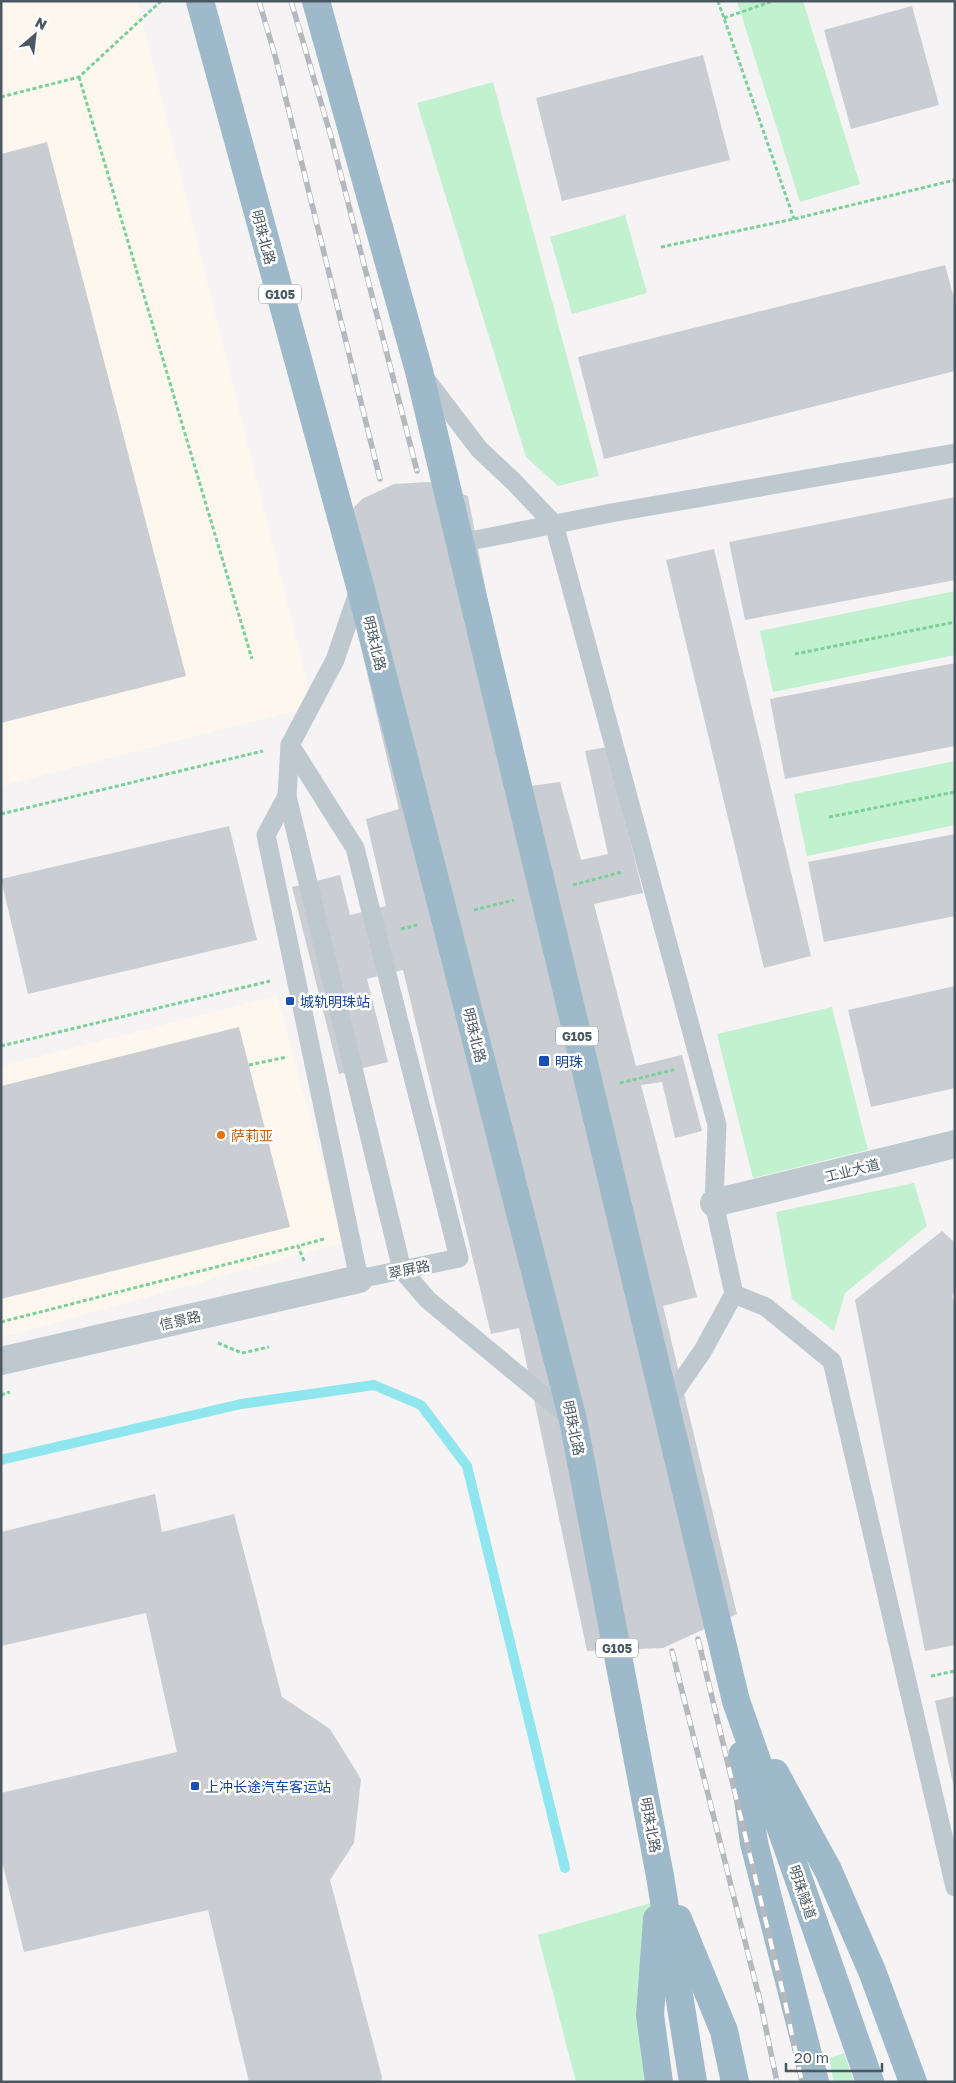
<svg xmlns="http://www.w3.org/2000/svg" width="956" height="2083" font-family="'Golos Text','Noto Sans SC',sans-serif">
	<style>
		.commercial { fill: #fdf7ee }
		.green { fill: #c2f1cf }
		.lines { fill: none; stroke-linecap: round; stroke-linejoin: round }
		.stream { stroke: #8fe6ee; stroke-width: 10 }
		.building { fill: #caced2 }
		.path { stroke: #79d09b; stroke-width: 3; stroke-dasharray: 4 2.5; stroke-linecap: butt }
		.service { stroke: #bec9cf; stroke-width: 19 }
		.minor { stroke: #bec9cf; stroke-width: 28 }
		.trunk { stroke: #9eb9c9; stroke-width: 28 }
		.rail-casing { stroke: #b5b9bd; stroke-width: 5.5 }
		.rail { stroke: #fff; stroke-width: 4; stroke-dasharray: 11; stroke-linecap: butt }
		.transit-dot { fill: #1a4fb4; stroke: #fff; stroke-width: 2 }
		.food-dot { fill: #e8710a; stroke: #fff; stroke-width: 2 }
		.labels { text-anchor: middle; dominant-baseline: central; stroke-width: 5; stroke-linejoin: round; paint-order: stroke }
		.shield { fill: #fff; stroke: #808b90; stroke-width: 1 }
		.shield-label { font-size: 12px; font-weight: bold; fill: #4a5961 }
		.street-label { font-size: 14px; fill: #4a5961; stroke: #fff }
		.transit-label { font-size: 14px; fill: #164399; stroke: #fff; text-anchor: start }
		.food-label { font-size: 14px; fill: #c56008; stroke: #fff; text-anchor: start }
	</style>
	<rect width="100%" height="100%" fill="#f5f3f3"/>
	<g class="commercial">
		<path d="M1 1H137L313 706 1 786Z"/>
		<path d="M277 996 344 1242 1 1338V1066Z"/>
	</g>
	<g class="green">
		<path d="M737 1H803L860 184 800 202Z"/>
		<path d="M493 82 599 476 558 486 526 457 417 103Z"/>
		<path d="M625 215 647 293 572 314 550 237Z"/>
		<path d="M955 591V655L773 692 760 631Z"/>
		<path d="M955 761V825L807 856 794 794Z"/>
		<path d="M832 1007 868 1150 753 1178 717 1034Z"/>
		<path d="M914 1183 927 1226 845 1293 834 1331 792 1299 776 1212Z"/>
		<path d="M651 1903 656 2082H576L538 1935Z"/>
		<path d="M844 2053 854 2082H834L829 2058Z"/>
	</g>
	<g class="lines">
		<path class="stream" d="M1 1460 241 1404 374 1385 421 1405 467 1466 565 1868"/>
	</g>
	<g class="building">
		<path d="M912 6 939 105 851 129 824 30Z"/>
		<path d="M703 55 730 160 562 201 536 98Z"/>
		<path d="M47 142 186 676 1 723V154Z"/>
		<path d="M945 265 955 302V371L604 459 578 357Z"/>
		<path d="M429 482 468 496 523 787 560 782 581 860 608 854 585 751 607 747 643 893 594 904 636 1066 682 1055 702 1131 675 1138 662 1082 641 1085 697 1297 663 1306 737 1614 663 1648 587 1651 519 1328 491 1334 403 970 367 979 388 1062 339 1074 292 887 340 875 350 915 386 906 366 819 399 809 333 529 362 499 394 484Z"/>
		<path d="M955 497V580L745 620 729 542Z"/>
		<path d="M714 549 811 956 764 968 666 560Z"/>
		<path d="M955 663V746L785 779 770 699Z"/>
		<path d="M229 826 257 940 28 994 1 879Z"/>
		<path d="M955 834V916L824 942 808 862Z"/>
		<path d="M955 986V1088L871 1107 848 1010Z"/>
		<path d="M239 1027 290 1227 1 1299V1086Z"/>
		<path d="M942 1231 955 1243V1290L952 1296 955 1306V1645L925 1651 855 1300Z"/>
		<path d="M155 1494 162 1532 234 1514 282 1697 330 1729 361 1779 354 1843 330 1880 382 2077 381 2082H249L208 1910 24 1952 1 1857V1793L177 1752 146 1613 1 1646V1532Z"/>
		<path d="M955 1696V1788H954L935 1701Z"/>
	</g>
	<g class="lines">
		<g class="path">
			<path d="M718 1 794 219"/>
			<path d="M724 18 773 1"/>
			<path d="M79 77 252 659"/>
			<path d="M1 97 79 77 161 1"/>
			<path d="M661 247 794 219 955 180"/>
			<path d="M795 654 955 622"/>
			<path d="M1 814 263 751"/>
			<path d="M829 817 955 792"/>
			<path d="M573 885 622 872"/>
			<path d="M474 910 514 900"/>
			<path d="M401 929 417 925"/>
			<path d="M1 1046 270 981"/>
			<path d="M249 1065 287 1057"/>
			<path d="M620 1083 673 1070 674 1073"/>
			<path d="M304 1261 298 1246 324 1239"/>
			<path d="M1 1322 298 1246"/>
			<path d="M218 1343 242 1353 269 1347"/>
			<path d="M1 1395 10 1392"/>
			<path d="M931 1676 955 1671"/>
		</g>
		<g class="service">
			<path d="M424 377 479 449 513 481 554 524 717 1125 714 1203 734 1294 702 1352 665 1405"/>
			<path d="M460 543 611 513 955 453"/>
			<path d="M360 587 335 660 290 745 287 796 402 1270 428 1300 573 1420"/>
			<path d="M287 796 266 835 359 1279 459 1258 355 848 290 745"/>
			<path d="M734 1294 766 1307 832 1361 955 1887"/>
		</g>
		<g class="minor">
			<path d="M714 1203 955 1144"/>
			<path d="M1 1361 359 1279"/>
		</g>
		<g class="trunk">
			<path d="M200 1 360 586 573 1420 660 1876 693 2082"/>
			<path d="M316 1 419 371 736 1701 870 2082"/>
			<path d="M742 1755 754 1843 815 2082"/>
			<path d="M775 1773 828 1870 872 1971 913 2082"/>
			<path d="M657 1919 650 2015 659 2082"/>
			<path d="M678 1919 724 2031 735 2082"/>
		</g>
		<defs>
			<g id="rail">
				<path d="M259 1 276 59 380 479"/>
				<path d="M291 1 332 140 417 471"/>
				<path d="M698 1639 784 1997 802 2082"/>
				<path d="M672 1651 761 2005 777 2082"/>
			</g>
		</defs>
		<use href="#rail" class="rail-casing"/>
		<use href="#rail" class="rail"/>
	</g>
	<g class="transit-dot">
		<rect x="285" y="996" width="10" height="10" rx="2.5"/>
		<rect x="538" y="1055" width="12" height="12" rx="2.5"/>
		<rect x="190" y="1781" width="10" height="10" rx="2.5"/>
	</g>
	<circle class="food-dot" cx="221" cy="1135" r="5"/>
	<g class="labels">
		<g class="shield">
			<rect x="259" y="284.5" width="42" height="19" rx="4"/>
			<rect x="556" y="1026.5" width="42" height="19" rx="4"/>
			<rect x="596" y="1638.5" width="42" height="19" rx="4"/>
		</g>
		<g class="shield-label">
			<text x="280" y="294">G105</text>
			<text x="577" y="1036">G105</text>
			<text x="617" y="1648">G105</text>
		</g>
		<g class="street-label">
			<text transform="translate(264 237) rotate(75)">明珠北路</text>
			<text transform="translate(375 643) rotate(76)">明珠北路</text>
			<text transform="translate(475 1035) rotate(76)">明珠北路</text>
			<text transform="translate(852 1170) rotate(-14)">工业大道</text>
			<text transform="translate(409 1269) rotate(-12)">翠屏路</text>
			<text transform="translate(180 1320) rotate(-13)">信景路</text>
			<text transform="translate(574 1428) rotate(78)">明珠北路</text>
			<text transform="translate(651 1825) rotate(79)">明珠北路</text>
			<text transform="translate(803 1892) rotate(71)">明珠隧道</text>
		</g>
		<g class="transit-label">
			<text x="300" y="1001">城轨明珠站</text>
			<text x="555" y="1061">明珠</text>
			<text x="205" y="1786">上冲长途汽车客运站</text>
		</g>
		<g class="food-label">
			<text x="231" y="1135">萨莉亚</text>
		</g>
	</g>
	<rect width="956" height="2083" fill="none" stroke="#4a5961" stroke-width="5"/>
	<g transform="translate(35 35) rotate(28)" stroke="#ffffff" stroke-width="4" paint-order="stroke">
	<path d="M0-4L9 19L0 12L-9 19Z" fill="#4a5961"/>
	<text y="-8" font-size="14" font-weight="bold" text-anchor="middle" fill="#4a5961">N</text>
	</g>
	<path d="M786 2063v8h96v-8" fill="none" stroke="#4a5961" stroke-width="2.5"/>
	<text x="794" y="2063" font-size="15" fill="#4a5961" stroke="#ffffff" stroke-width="4" paint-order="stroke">20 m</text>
</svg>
